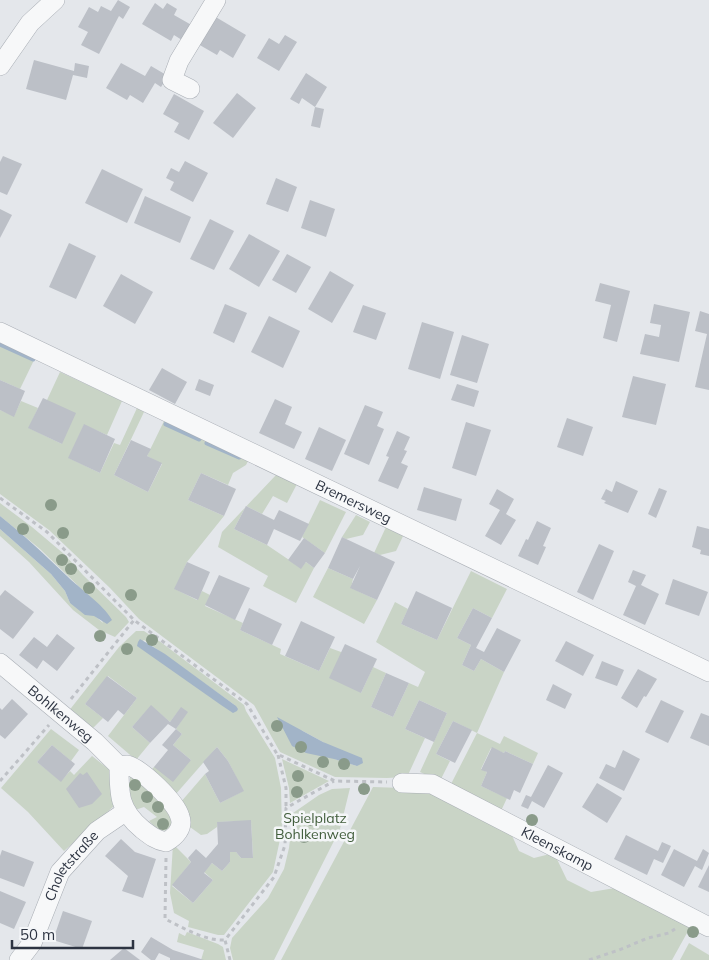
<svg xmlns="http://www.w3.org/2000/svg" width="709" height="960" font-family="Mulish,sans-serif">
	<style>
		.green { fill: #c9d4c6; fill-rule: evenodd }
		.water { fill: #a2b4c8 }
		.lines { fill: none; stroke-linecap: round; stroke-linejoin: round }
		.stream { stroke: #a2b4c8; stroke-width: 5 }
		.building { fill: #bcc0c7 }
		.minor-casing { stroke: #a9aeb5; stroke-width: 20 }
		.path { stroke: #bec1c6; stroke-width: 3; stroke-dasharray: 4 4; stroke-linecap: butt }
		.minor { stroke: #f7f8f9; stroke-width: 19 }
		.tree { fill: #8a9b8a }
		.labels { text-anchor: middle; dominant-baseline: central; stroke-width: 5; stroke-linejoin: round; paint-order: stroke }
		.street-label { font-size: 14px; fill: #2d3442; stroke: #f4f6f8 }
		.park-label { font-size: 14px; fill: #415d3b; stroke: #f4f6f8 }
	</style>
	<rect width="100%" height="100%" fill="#e4e7eb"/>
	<g class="green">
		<path d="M0 341 35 358 20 389 0 380Z"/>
		<path d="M60 372 122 401 107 435 84 425 69 458 100 473 114 443 120 445 137 408 144 412 114 475 148 492 162 464 147 456 164 421 249 459 246 465 233 473 228 485 201 473 188 500 224 516 187 562 175 589 197 600 202 591 210 595 205 606 243 623 240 630 281 649 280 654 319 671 330 648 341 652 361 693 373 667 386 673 371 707 393 717 409 683 418 687 425 672 376 642 395 602 408 609 401 624 437 640 471 571 507 589 492 618 473 608 457 638 471 645 462 665 474 671 481 659 504 672 477 733 500 744 504 736 538 753 533 764 505 751 504 753 491 748 481 769 487 772 481 786 507 798 501 811 450 786 477 733 453 721 436 754 450 761 440 781 420 772 447 713 419 700 405 729 425 738 408 775 404 777 387 778 335 777 280 752 254 705 139 619 110 588 49 530 0 494V410L14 416 21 401 38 408 29 428 62 444 47 400ZM301 730 323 742 357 766 335 759Z"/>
		<path d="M276 475 297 484 287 503 273 496 262 514 246 506 234 529 267 545 301 568 306 562 314 568 296 603 263 586 268 576 218 547 222 532Z"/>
		<path d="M320 500 346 512 325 553 302 537Z"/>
		<path d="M0 503 32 527 64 554 83 575 126 617 129 622 115 637 99 630 73 610 29 562 0 536V529L51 574 65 591 70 603 94 615 103 623 95 602 40 549 0 516Z"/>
		<path d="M356 515 370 522 363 535 346 539 342 537Z"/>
		<path d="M386 527 404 534 396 551 380 555 374 553Z"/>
		<path d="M328 568 353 579 351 588 377 600 364 624 313 597Z"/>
		<path d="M136 631H144L162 643 244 705 246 711 275 758 281 788 282 830 273 872 224 935H218L188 927 189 921 174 913 170 893 173 844 191 862 172 886 193 903 213 880 204 872 212 863 222 871 230 862V852H236L241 858 253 857 251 821 217 822V827L207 834 201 835 190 827 189 817 180 803 205 774 220 803 243 791 228 761 217 747 175 795 149 772 154 767 191 760 173 745 182 734 176 729 187 712 181 708 170 722 151 706 132 727 150 743 136 760 108 736 137 698 108 676 85 704 103 718 90 731 68 712 119 647ZM144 640 236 706 201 689 138 646Z"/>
		<path d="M51 729 79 750 71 761 52 745 37 762 61 781 70 771 74 775 92 756 111 771 114 806 64 851 28 812 1 788Z"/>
		<path d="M282 759 329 781 290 803 289 788Z"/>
		<path d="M130 775 167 806 173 824 169 830 159 831 149 821 157 817 144 807 135 810 130 803Z"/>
		<path d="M373 787 433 789 509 829 519 851 534 858 554 853 567 880 591 892 621 887 692 924 672 960H281Z"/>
		<path d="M350 788 340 829 274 960H233L230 948 232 938 268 898 284 869 289 848 293 813 319 795 332 789Z"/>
		<path d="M187 932 218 944 223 947 226 960H201L204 950 177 942 179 933 185 936Z"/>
		<path d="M689 943 709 955V960H680Z"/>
	</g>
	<g class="water">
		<path d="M0 516C24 535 45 555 67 576 80 589 103 604 112 620L107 624 94 616 85 615 70 603 65 591 51 574 0 529Z"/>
		<path d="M140 639 165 654 236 706 238 709 237 711 233 713 221 705 137 646 138 642Z"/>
		<path d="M277 717 323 742 362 758 363 763 357 766 334 759 306 753 292 746Z"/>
	</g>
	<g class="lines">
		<g class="stream">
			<path d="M0 344 33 359"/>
			<path d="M166 424 199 439"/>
			<path d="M207 443 239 457"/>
		</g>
	</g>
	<g class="building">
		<path d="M118 0 130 7 123 19 119 16 99 54 81 45 88 32 78 27 89 7 98 12 101 6 111 11Z"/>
		<path d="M155 3 163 9 167 3 177 9 174 15 195 27 185 42 174 35 171 41 142 24Z"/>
		<path d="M214 16 246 35 233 58 220 50 217 55 198 44Z"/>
		<path d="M285 35 297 42 279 71 257 58 269 38 279 44Z"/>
		<path d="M34 60 74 71 75 63 89 66 87 78 73 75 66 100 26 89Z"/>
		<path d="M121 63 145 76 151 66 168 76 161 87 155 83 143 103 130 95 127 100 106 88Z"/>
		<path d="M306 73 327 87 315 107 324 109 320 128 311 126 315 107 302 98 299 104 290 99Z"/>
		<path d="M237 93 256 108 233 138 213 123Z"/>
		<path d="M174 94 204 111 189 140 174 132 179 123 163 114Z"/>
		<path d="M3 156 22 164 7 195 0 192V162Z"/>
		<path d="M185 161 208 173 193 202 170 190 174 182 166 178 171 168 179 172Z"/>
		<path d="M102 169 143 189 127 223 85 203Z"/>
		<path d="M276 178 297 187 288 212 266 204Z"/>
		<path d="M145 196 191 217 180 243 134 223Z"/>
		<path d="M310 200 335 209 326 237 301 228Z"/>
		<path d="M0 209 12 215 0 238Z"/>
		<path d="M210 219 234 231 214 270 190 259Z"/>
		<path d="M249 234 280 251 259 287 229 269Z"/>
		<path d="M69 243 96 256 76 299 49 287Z"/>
		<path d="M287 254 311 267 296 293 272 280Z"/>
		<path d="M330 271 354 285 332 323 308 309Z"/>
		<path d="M121 274 153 292 135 324 103 306Z"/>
		<path d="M600 283 630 291 617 342 603 338 611 305 595 301Z"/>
		<path d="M225 304 247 313 234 343 213 333Z"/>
		<path d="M654 304 690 312 679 362 640 354 645 334 659 337 661 325 650 323Z"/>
		<path d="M363 305 386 313 376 340 353 332Z"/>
		<path d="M700 311 709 314V390L695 387 707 334 695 331Z"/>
		<path d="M269 316 300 331 283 368 251 352Z"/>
		<path d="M422 322 454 332 440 379 408 369Z"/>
		<path d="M462 335 489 344 477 383 450 375Z"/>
		<path d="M162 368 187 382 175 404 149 390Z"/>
		<path d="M633 376 666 384 656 425 622 417Z"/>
		<path d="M199 379 214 385 210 396 195 390Z"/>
		<path d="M0 380 25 391 14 417 0 410Z"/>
		<path d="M457 384 479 391 474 407 451 400Z"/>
		<path d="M43 398 76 413 62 444 28 428Z"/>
		<path d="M275 399 292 407 285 424 302 432 294 449 259 433Z"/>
		<path d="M365 405 383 412 377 426 384 429 369 465 344 454Z"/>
		<path d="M567 418 593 427 583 456 557 447Z"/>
		<path d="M466 422 491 430 476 476 452 468Z"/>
		<path d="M84 424 115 439 100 473 68 458Z"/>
		<path d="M319 427 346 440 332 471 305 459Z"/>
		<path d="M397 431 410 437 404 450 407 451 401 463 408 466 398 489 378 481 389 457 386 456Z"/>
		<path d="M131 440 151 449 147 456 162 463 148 492 114 475Z"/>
		<path d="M201 473 236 489 224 516 188 500Z"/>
		<path d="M616 481 638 491 628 513 604 503 606 501 601 499 606 489 612 492Z"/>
		<path d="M424 487 462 499 456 521 417 510Z"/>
		<path d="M659 488 667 491 656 518 648 514Z"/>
		<path d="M497 489 514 499 506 514 516 520 501 545 485 536 500 510 489 504Z"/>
		<path d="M246 506 274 520 279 510 309 524 300 541 274 529 267 545 234 529Z"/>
		<path d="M537 521 551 528 543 546 546 547 538 565 518 556 526 539 528 540Z"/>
		<path d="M697 526 709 529V556L700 554 701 550 692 547Z"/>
		<path d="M342 537 395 562 377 600 350 588 360 566 353 579 328 568Z"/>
		<path d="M304 538 325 553 314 568 306 562 301 569 288 560Z"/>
		<path d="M599 544 614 551 593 600 577 592Z"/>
		<path d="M187 562 210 572 198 600 174 589Z"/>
		<path d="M633 570 646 575 641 585 659 594 645 625 623 615 636 586 628 582Z"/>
		<path d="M219 575 250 588 235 620 205 605Z"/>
		<path d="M673 579 708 592 699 616 665 604Z"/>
		<path d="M5 590 34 612 13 639 0 629V596Z"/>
		<path d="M416 591 452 608 437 640 401 624Z"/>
		<path d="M249 608 282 624 272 645 240 630Z"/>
		<path d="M473 608 492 618 476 648 484 652 497 628 521 640 504 672 481 659 474 671 462 665 471 645 457 638Z"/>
		<path d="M301 621 335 637 319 671 285 656Z"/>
		<path d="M57 634 75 648 57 671 43 660 37 669 19 655 34 637 47 647Z"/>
		<path d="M566 641 594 655 583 676 555 661Z"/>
		<path d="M345 644 377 659 361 693 329 678Z"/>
		<path d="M602 661 624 670 617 686 595 678Z"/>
		<path d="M638 669 657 679 646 697 644 696 637 708 621 698Z"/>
		<path d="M386 673 409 683 393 717 371 707Z"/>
		<path d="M107 676 137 698 124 715 118 710 108 722 85 704Z"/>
		<path d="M553 684 572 694 565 709 546 700Z"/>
		<path d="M12 699 28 714 5 739 0 735V708L2 710Z"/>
		<path d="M419 700 447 713 434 742 405 729Z"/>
		<path d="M661 700 684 711 668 743 645 732Z"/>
		<path d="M151 705 170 722 181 707 188 712 176 729 168 724 150 743 132 727Z"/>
		<path d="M701 713 709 716V746L690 738Z"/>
		<path d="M453 721 472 730 455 763 436 754Z"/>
		<path d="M176 729 182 734 173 745 191 760 173 782 154 767 168 750 162 745Z"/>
		<path d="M52 745 75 764 61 782 37 762Z"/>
		<path d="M217 747 228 761 244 791 220 803 205 774 209 771 203 762Z"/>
		<path d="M492 747 504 753 505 751 533 764 520 793 514 790 510 800 481 786 487 772 481 770Z"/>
		<path d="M623 750 640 759 624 791 599 778 606 764 615 768Z"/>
		<path d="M548 765 563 773 544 808 532 801 528 809 521 806 526 795 531 797Z"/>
		<path d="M87 772 102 794 92 804 79 808 66 789 80 773 83 775Z"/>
		<path d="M597 783 622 798 607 823 582 807Z"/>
		<path d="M251 820 253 858H241L236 852H230V862L222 871 212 863 204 873 213 880 193 903 172 885 191 862 188 858 196 849 206 858 218 844 217 822Z"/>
		<path d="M626 835 658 851 662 842 671 846 663 863 654 859 647 875 614 859Z"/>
		<path d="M121 839 135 852 156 859 143 898 122 891 128 876 105 856Z"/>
		<path d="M674 849 697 861 703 849 709 853 702 870 695 866 684 887 661 875Z"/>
		<path d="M2 850 34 862 24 887 0 878V856Z"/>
		<path d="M709 865V892L698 887Z"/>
		<path d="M0 891 26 902 14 929 0 923Z"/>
		<path d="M63 911 92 921 82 949 53 940Z"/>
		<path d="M151 937 173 950 204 960H170V958L159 953 155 960H151L141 952Z"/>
		<path d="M124 948 140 960H110Z"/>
	</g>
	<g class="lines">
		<defs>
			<g id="minor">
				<path d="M0 66 30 23 55 0"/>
				<path d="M190 89 172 80 179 61 216 0"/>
				<path id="s1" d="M0 332 709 672"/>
				<path id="s2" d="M0 663 95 742 119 766C119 794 119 810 142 829 151 836 156 840 166 842 175 837 184 828 180 817 176 802 142 769 127 765 125 765 122 766 119 766"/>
				<path id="s3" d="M402 783 432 784 709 927"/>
				<path id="s4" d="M19 960 32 943 60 872 97 831 125 812"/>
			</g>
		</defs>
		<use href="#minor" class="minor-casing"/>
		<g class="path">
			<path d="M0 498 47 532 134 620 247 704 277 754 335 781 387 782"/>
			<path d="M71 699 134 620"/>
			<path d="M278 755 286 788V808"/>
			<path d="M0 781 49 725"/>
			<path d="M166 858 165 919C184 928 204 941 225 940"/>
			<path d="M230 960 225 940 274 877 285 845 286 808 334 781"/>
			<path d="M589 960 619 950 648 938 669 933 675 929"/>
		</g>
		<use href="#minor" class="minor"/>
	</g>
	<g class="tree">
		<circle cx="51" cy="505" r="6"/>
		<circle cx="23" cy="529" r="6"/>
		<circle cx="63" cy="533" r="6"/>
		<circle cx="62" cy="560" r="6"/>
		<circle cx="71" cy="569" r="6"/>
		<circle cx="89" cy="588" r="6"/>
		<circle cx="131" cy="595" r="6"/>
		<circle cx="100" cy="636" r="6"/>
		<circle cx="152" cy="640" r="6"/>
		<circle cx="127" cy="649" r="6"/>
		<circle cx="277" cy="726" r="6"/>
		<circle cx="301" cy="747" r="6"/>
		<circle cx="323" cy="762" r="6"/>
		<circle cx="344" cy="764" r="6"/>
		<circle cx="298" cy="776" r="6"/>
		<circle cx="135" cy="785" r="6"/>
		<circle cx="364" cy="789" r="6"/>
		<circle cx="297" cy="792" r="6"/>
		<circle cx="147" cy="797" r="6"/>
		<circle cx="158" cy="807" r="6"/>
		<circle cx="311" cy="820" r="6"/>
		<circle cx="532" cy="820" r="6"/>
		<circle cx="163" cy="824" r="6"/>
		<circle cx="304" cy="837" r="6"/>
		<circle cx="693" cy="932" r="6"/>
	</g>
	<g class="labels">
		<g class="street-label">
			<text stroke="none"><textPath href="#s1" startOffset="392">Bremersweg</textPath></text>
			<text stroke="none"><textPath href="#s2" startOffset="79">Bohlkenweg</textPath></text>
			<text stroke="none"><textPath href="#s3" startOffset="171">Kleenskamp</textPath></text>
			<text stroke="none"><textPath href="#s4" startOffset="109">Choletstraße</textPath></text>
		</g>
		<g class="park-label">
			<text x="315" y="818">Spielplatz<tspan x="315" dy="16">Bohlkenweg</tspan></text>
		</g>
	</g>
	<path d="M12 940v8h121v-8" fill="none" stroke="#2d3442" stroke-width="2.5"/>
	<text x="20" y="940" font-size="15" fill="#2d3442" stroke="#f4f6f8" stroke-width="4" paint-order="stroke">50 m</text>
</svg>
